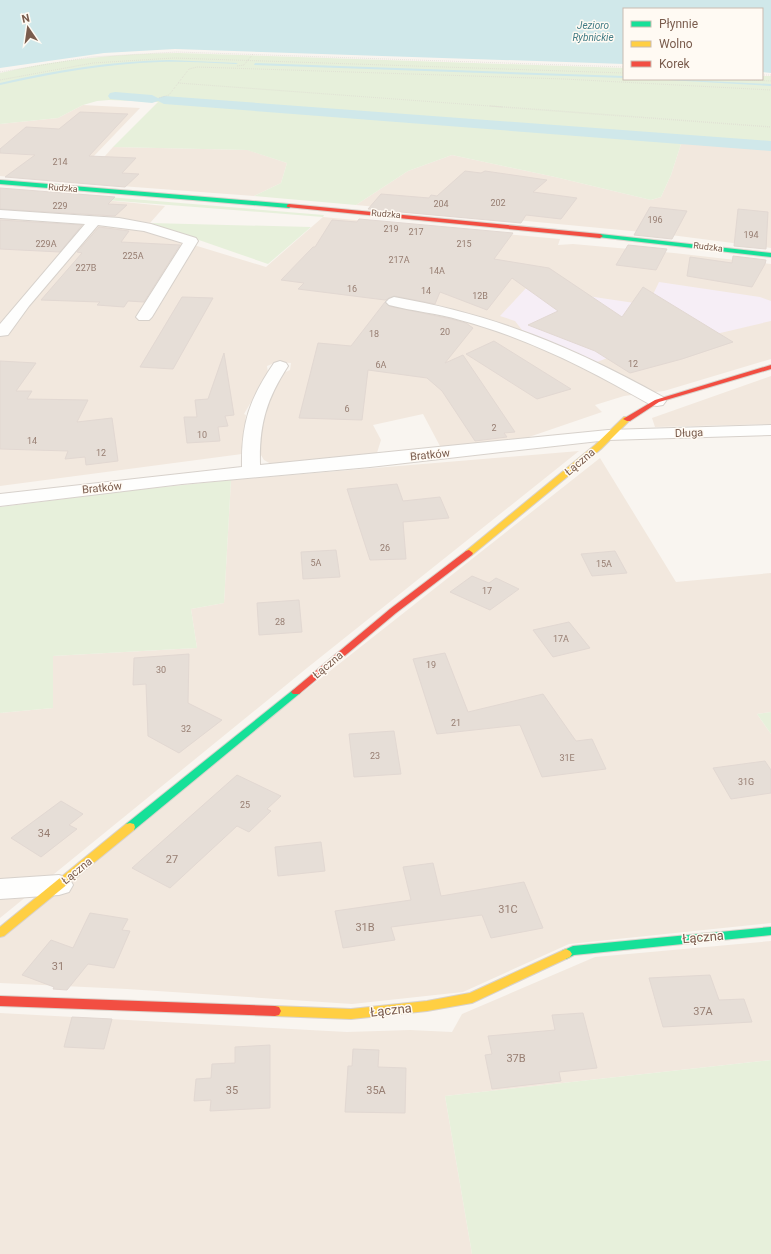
<svg xmlns="http://www.w3.org/2000/svg" width="771" height="1254" font-family="Roboto,sans-serif">
	<style>
		.residential { fill: #f2e8de }
		.education { fill: #f6eef6 }
		.green { fill: #e7f0db }
		.water { fill: #d0e8ea }
		.lines { fill: none; stroke-linecap: round; stroke-linejoin: round }
		.stream { fill: #d0e8ea; fill-rule: evenodd }
		.canal { fill: #d0e8ea; fill-rule: evenodd }
		.building { fill: #e6ded7; stroke: #e2d8d2 }
		.street-casing { stroke: #d7d1cb; stroke-width: 2 }
		.fast-casing { stroke: #d9d2cb; stroke-width: 2 }
		.slow-casing { stroke: #d9d2cb; stroke-width: 2 }
		.jam-casing { stroke: #d9d2cb; stroke-width: 2 }
		.path-far1 { stroke: #dcd5d0; stroke-width: 1; stroke-dasharray: 0.5 1.5; stroke-linecap: butt }
		.path { stroke: #dcd5d0; stroke-width: 1.5; stroke-dasharray: 0.5 1.5; stroke-linecap: butt }
		.street { fill: #fefefd; fill-rule: evenodd }
		.fast { fill: #16e098; fill-rule: evenodd }
		.slow { fill: #ffcf43; fill-rule: evenodd }
		.jam { fill: #f24e42; fill-rule: evenodd }
		.labels { text-anchor: middle; dominant-baseline: central; stroke-width: 3; stroke-linejoin: round; paint-order: stroke }
		.number-label { font-size: 9px; fill: #977e72 }
		.far-street-label { font-size: 9px; fill: #7a5c4d; stroke: #fffaf3 }
		.far-water-label { font-size: 10px; font-style: italic; fill: #437c86; stroke: #fffaf3 }
		.street-label { font-size: 11px; fill: #7a5c4d; stroke: #fffaf3 }
		.near-number-label { font-size: 11px; fill: #977e72 }
		.near-street-label { font-size: 13px; fill: #7a5c4d; stroke: #fffaf3 }
	</style>
	<rect width="100%" height="100%" fill="#f9f5f0"/>
	<g class="residential">
		<path d="M83 105 140 108 69 182 0 176V124L58 118Z"/>
		<path d="M682 141 771 148V248L663 234 356 205 408 171 452 155 555 177 651 200 661 197 671 175Z"/>
		<path d="M113 147 248 150 287 163 281 183 254 196 81 183Z"/>
		<path d="M0 189 62 196 165 206 150 223 109 217 0 210Z"/>
		<path d="M6 217 138 228 266 267 323 217 560 239 558 245 573 244 674 253 771 264V359L664 391 624 396 595 405 602 412 526 438 441 448 423 414 373 425 381 440 376 456 271 464 264 460 258 450 266 399 281 374 290 370 291 363 277 362 267 366 268 373 244 414 246 415 242 454 0 486V218Z"/>
		<path d="M771 376V424L655 427 652 418Z"/>
		<path d="M579 451 307 668 0 918V713L53 708V656L197 648 191 609 224 603 231 480Z"/>
		<path d="M600 458 676 582 771 573V712L757 714 771 734V923L569 944 463 992 352 1004 127 989 0 983V935L59 885Z"/>
		<path d="M771 941V1060L445 1096 472 1254H0V1013L347 1032 410 1030 452 1032 462 1014 595 957Z"/>
	</g>
	<path class="education" d="M659 282 760 297 771 301V321L669 345 623 352 597 362 522 330 515 321 500 316 527 287 648 305Z"/>
	<g class="green">
		<path d="M178 53 624 68V79H762V76H771V148L682 141 671 175 661 197 651 200 555 177 452 155 408 171 356 205 254 196 281 183 287 163 247 150 113 147 158 102 109 100 97 101 83 105 58 118 0 124V73C58 59 118 54 178 53Z"/>
		<path d="M108 197 324 215 323 217 105 200Z"/>
		<path d="M150 223 311 227 268 264Z"/>
		<path d="M231 480 224 603 191 609 197 648 53 656V708L0 713V507L135 490Z"/>
		<path d="M771 712V734L757 714Z"/>
		<path d="M771 1060V1254H472L445 1096Z"/>
	</g>
	<path class="water" d="M0 0H771V73L762 72V9H624V64L175 49 104 53 0 68Z"/>
	<g class="lines">
		<g class="stream">
			<path d="M169 60 238 63 236 64C211 63 185 61 160 62 106 64 53 73 0 85V83C56 70 112 61 169 60Z"/>
			<path d="M255 63 624 76V78L254 65Z"/>
			<path d="M666 79 771 84V86L668 80Z"/>
		</g>
		<path class="canal" d="M115 92 152 95 158 98 164 96 771 141V151L164 104 158 101 152 103 110 99 108 96 110 93Z"/>
	</g>
	<g class="building">
		<path d="M80 112 128 114 89 156 136 158 122 173 139 174 125 187 5 177 35 155 0 153V149L26 127 59 129Z"/>
		<path d="M465 171 481 173 485 171 547 180 533 192 577 198 561 219 526 215 521 223 368 209 381 194 429 198 431 195 437 196Z"/>
		<path d="M0 188 115 197 108 204 127 205 115 216 0 209Z"/>
		<path d="M650 207 687 211 672 239 634 235Z"/>
		<path d="M738 209 768 212 766 249 734 246Z"/>
		<path d="M359 219 513 233 494 259 549 268 622 317 643 287 733 342 682 359 630 373 595 351 528 325 558 311 512 278 487 310 440 292 435 304 394 296 385 300 298 289 304 283 281 280 313 247H315L332 220 357 222Z"/>
		<path d="M0 220 82 225 60 252 0 249Z"/>
		<path d="M99 227 129 231 121 242 180 245 144 302 128 301 124 307 97 305 100 302 41 300 82 253 77 252Z"/>
		<path d="M628 245 667 249 656 270 616 265Z"/>
		<path d="M733 256 766 260 765 264 752 287 687 276 690 257 732 263Z"/>
		<path d="M182 297 213 298 173 369 140 367Z"/>
		<path d="M385 302 389 306 451 319 466 323 473 328 445 363 463 355 515 432 504 433 507 437 475 441 442 391 427 378 368 370 362 420 299 418 318 343 351 346Z"/>
		<path d="M494 341 571 389 537 399 466 354Z"/>
		<path d="M224 353 234 415 225 416 228 426 218 427 220 441 187 443 184 417H197L195 400 208 399Z"/>
		<path d="M0 361 36 363 16 391H32L27 399 88 400 77 422 112 418 118 461 86 465 85 457 65 459 68 451 0 449Z"/>
		<path d="M397 484 403 501 440 497 449 518 403 522 406 559 370 560 347 489Z"/>
		<path d="M336 550 340 577 303 579 301 552Z"/>
		<path d="M615 551 627 573 592 576 581 554Z"/>
		<path d="M472 576 489 583 496 578 519 589 490 610 450 592Z"/>
		<path d="M299 600 302 632 259 635 257 603Z"/>
		<path d="M569 622 590 648 553 657 533 630Z"/>
		<path d="M445 653 468 712 543 694 576 741 592 739 606 769 542 777 520 725 437 734 413 659Z"/>
		<path d="M189 654 188 703 222 720 179 753 148 736 146 684 133 685 134 658Z"/>
		<path d="M394 731 401 774 354 777 349 734Z"/>
		<path d="M765 761 771 770V793L731 799 713 768Z"/>
		<path d="M237 775 281 796 267 809 271 811 249 832 237 826 170 888 132 868Z"/>
		<path d="M61 801 83 814 69 825 77 829 41 857 11 838Z"/>
		<path d="M321 842 325 871 278 876 275 847Z"/>
		<path d="M433 863 441 896 524 882 543 928 491 938 482 915 391 927 395 940 343 948 335 911 411 900 403 867Z"/>
		<path d="M90 913 128 919 122 930 130 931 114 968 88 964 67 990 53 989 54 987 22 975 51 940 73 948Z"/>
		<path d="M710 975 719 1000 744 999 752 1022 663 1027 649 978Z"/>
		<path d="M583 1013 597 1068 559 1072 561 1081 492 1089 485 1055 492 1054 488 1036 555 1030 552 1015Z"/>
		<path d="M72 1017 112 1019 104 1049 64 1047Z"/>
		<path d="M270 1045V1108L210 1111 211 1100 194 1101 196 1079 211 1078 212 1064 235 1063V1047Z"/>
		<path d="M353 1049 379 1050 378 1067 406 1068 405 1113 345 1112 348 1066H352Z"/>
	</g>
	<g class="lines">
		<defs>
			<g id="street">
				<path d="M0 210 119 218 151 224 196 238 198 241 152 317 149 320H139L136 317 183 243 144 231 98 225 29 306 8 335 0 336V324L85 224 0 218Z"/>
				<path d="M394 297C496 315 573 347 663 397L666 401 663 405 657 406 651 405C590 370 528 338 460 320 437 313 412 311 389 305L386 302 389 299Z"/>
				<path d="M280 361 286 363 288 366C266 400 259 425 260 465L608 430 771 425V435L608 440 370 467 182 484 0 506V494L242 467C241 423 250 398 274 363Z"/>
				<path d="M59 875 69 878 73 885 69 892 59 895 0 899V879Z"/>
			</g>
			<g id="fast">
				<path d="M0 180 289 204 292 206 289 208 0 184Z"/>
				<path d="M600 234 771 253V257L598 237 597 236Z"/>
				<path d="M296 689 299 690 301 692 299 694 134 830H126L125 827 126 824 293 690Z"/>
				<path d="M771 927V935L574 955 566 959 562 957 560 954 562 951 573 946Z"/>
			</g>
			<g id="slow">
				<path d="M624 417H627L631 419 601 449 472 555H466L465 553 466 551 595 445Z"/>
				<path d="M130 823 134 824 135 827 134 830 4 936 0 937V927L126 824Z"/>
				<path d="M566 949 570 951 572 954 570 957 472 1003 427 1011 351 1019 275 1016 271 1015 269 1011 271 1007 275 1006 351 1009 427 1001 470 993Z"/>
			</g>
			<g id="jam">
				<path d="M289 204 600 234 603 236 600 238 287 207V205Z"/>
				<path d="M771 365V369L659 402 630 421H627L623 419 655 400Z"/>
				<path d="M469 550 473 553 472 555 396 613 299 694H293L291 692 293 690 390 609 466 551Z"/>
				<path d="M0 996 275 1006 279 1007 281 1011 279 1015 275 1016 0 1006Z"/>
			</g>
		</defs>
		<use href="#street" class="street-casing"/>
		<use href="#fast" class="fast-casing"/>
		<use href="#slow" class="slow-casing"/>
		<use href="#jam" class="jam-casing"/>
		<g class="path-far1">
			<path d="M237 66 244 65 253 54"/>
			<path d="M0 72 91 57 177 52 624 67"/>
			<path d="M762 75H771"/>
			<path d="M732 79 771 81"/>
			<path d="M0 80 93 63 174 58 624 73"/>
			<path d="M178 83 503 107"/>
			<path d="M159 98 169 95 189 69 197 67 564 79 771 90"/>
		</g>
		<path class="path" d="M490 106 771 127"/>
		<use href="#street" class="street"/>
		<use href="#fast" class="fast"/>
		<use href="#slow" class="slow"/>
		<use href="#jam" class="jam"/>
	</g>
	<g class="labels">
		<g class="number-label">
			<text x="60" y="162">214</text>
			<text x="498" y="203">202</text>
			<text x="441" y="204">204</text>
			<text x="60" y="206">229</text>
			<text x="655" y="220">196</text>
			<text x="391" y="229">219</text>
			<text x="416" y="232">217</text>
			<text x="751" y="235">194</text>
			<text x="46" y="244">229A</text>
			<text x="464" y="244">215</text>
			<text x="133" y="256">225A</text>
			<text x="399" y="260">217A</text>
			<text x="86" y="268">227B</text>
			<text x="437" y="271">14A</text>
			<text x="352" y="289">16</text>
			<text x="426" y="291">14</text>
			<text x="480" y="296">12B</text>
			<text x="445" y="332">20</text>
			<text x="374" y="334">18</text>
			<text x="633" y="364">12</text>
			<text x="381" y="365">6A</text>
			<text x="347" y="409">6</text>
			<text x="494" y="428">2</text>
			<text x="202" y="435">10</text>
			<text x="32" y="441">14</text>
			<text x="101" y="453">12</text>
			<text x="385" y="548">26</text>
			<text x="316" y="563">5A</text>
			<text x="604" y="564">15A</text>
			<text x="487" y="591">17</text>
			<text x="280" y="622">28</text>
			<text x="561" y="639">17A</text>
			<text x="431" y="665">19</text>
			<text x="161" y="670">30</text>
			<text x="456" y="723">21</text>
			<text x="186" y="729">32</text>
			<text x="375" y="756">23</text>
			<text x="567" y="758">31E</text>
			<text x="746" y="782">31G</text>
			<text x="245" y="805">25</text>
		</g>
		<g class="far-street-label">
			<text transform="translate(63 188) rotate(5)">Rudzka</text>
			<text transform="translate(386 214) rotate(5)">Rudzka</text>
			<text transform="translate(708 247) rotate(7)">Rudzka</text>
		</g>
		<g class="far-water-label">
			<text x="593" y="25">Jezioro<tspan x="593" dy="12">Rybnickie</tspan></text>
		</g>
		<g class="street-label">
			<text transform="translate(689 433) rotate(-2)">Długa</text>
			<text transform="translate(430 455) rotate(-6)">Bratków</text>
			<text transform="translate(580 462) rotate(-40)">Łączna</text>
			<text transform="translate(102 488) rotate(-6)">Bratków</text>
			<text transform="translate(328 665) rotate(-40)">Łączna</text>
			<text transform="translate(77 871) rotate(-39)">Łączna</text>
		</g>
		<g class="near-number-label">
			<text x="44" y="833">34</text>
			<text x="172" y="859">27</text>
			<text x="508" y="909">31C</text>
			<text x="365" y="927">31B</text>
			<text x="58" y="966">31</text>
			<text x="703" y="1011">37A</text>
			<text x="516" y="1058">37B</text>
			<text x="232" y="1090">35</text>
			<text x="376" y="1090">35A</text>
		</g>
		<g class="near-street-label">
			<text transform="translate(703 937) rotate(-5)">Łączna</text>
			<text transform="translate(391 1010) rotate(-6)">Łączna</text>
		</g>
	</g>
	<rect x="623" y="8" width="140" height="72" fill="#fffaf3" stroke="#cabbb1"/>
	<rect x="631" y="21" width="20" height="6" fill="#16e098" stroke="#cabbb1"/>
	<text x="659" y="28" font-size="12" fill="#7a5c4d">Płynnie</text>
	<rect x="631" y="41" width="20" height="6" fill="#ffcf43" stroke="#cabbb1"/>
	<text x="659" y="48" font-size="12" fill="#7a5c4d">Wolno</text>
	<rect x="631" y="61" width="20" height="6" fill="#f24e42" stroke="#cabbb1"/>
	<text x="659" y="68" font-size="12" fill="#7a5c4d">Korek</text>
	<g transform="translate(28 28) rotate(347)" stroke="#fffaf3" stroke-width="3" paint-order="stroke">
	<path d="M0-3L7 15L0 10L-7 15Z" fill="#7a5c4d"/>
	<text y="-6" font-size="11" font-weight="bold" text-anchor="middle" fill="#7a5c4d">N</text>
	</g>
</svg>
